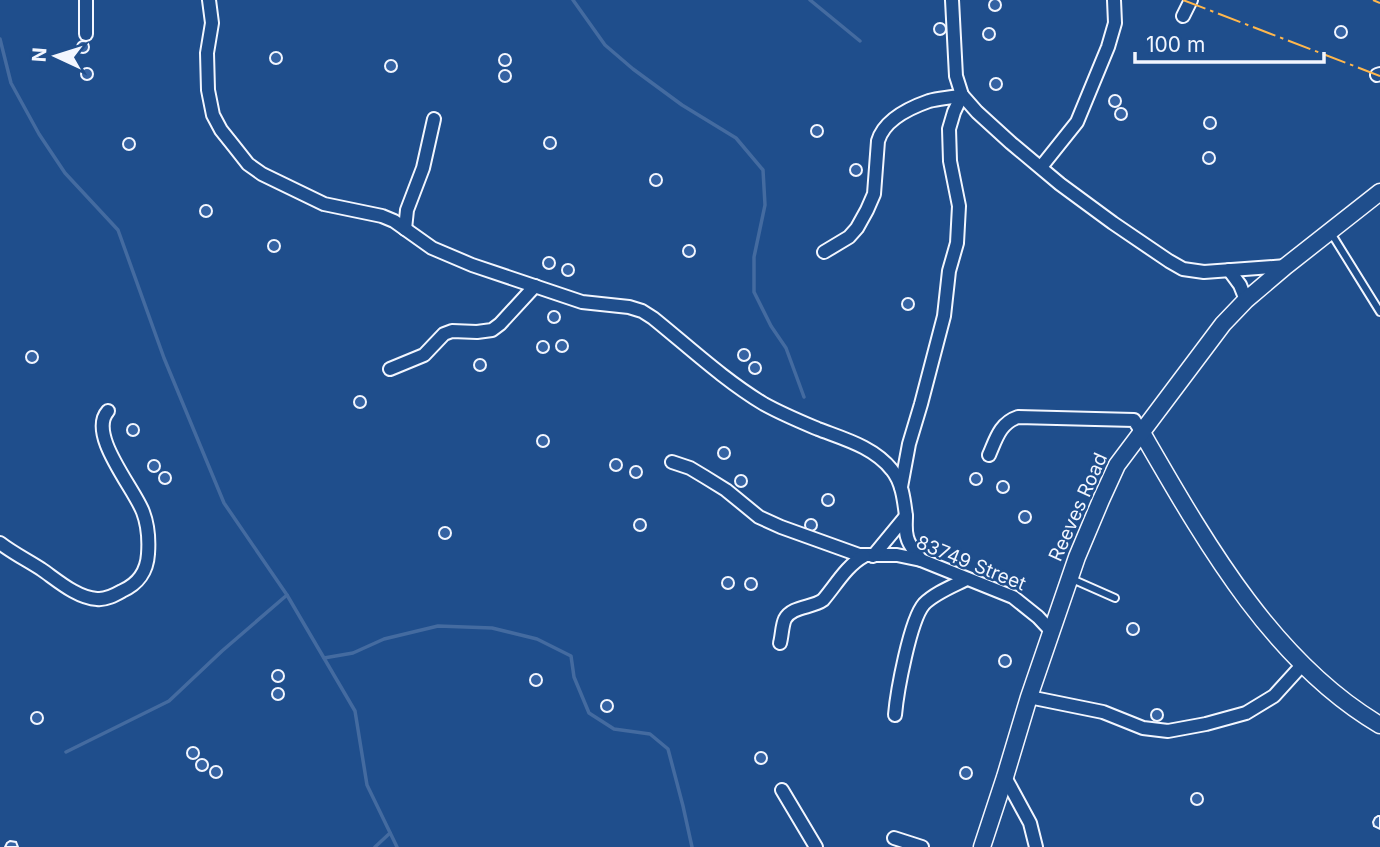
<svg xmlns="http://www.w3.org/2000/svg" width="1380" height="847" font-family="Inter,sans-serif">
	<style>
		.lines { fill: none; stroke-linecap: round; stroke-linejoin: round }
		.stream { stroke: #446ba0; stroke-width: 3.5 }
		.building { fill: #3563a3; stroke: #f2f6ff; stroke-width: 2 }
		.lane-casing { stroke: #f2f6ff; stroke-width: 10 }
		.street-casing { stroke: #f2f6ff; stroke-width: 16 }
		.secondary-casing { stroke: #f2f6ff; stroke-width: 19 }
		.lane { stroke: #1f4e8c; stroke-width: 6 }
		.street { stroke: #1f4e8c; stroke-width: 12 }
		.secondary { stroke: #1f4e8c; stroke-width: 16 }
		.power { stroke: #ffb74d; stroke-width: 2; stroke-dasharray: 24 5 3.5 5; stroke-linecap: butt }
		.labels { text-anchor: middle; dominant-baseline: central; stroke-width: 5; stroke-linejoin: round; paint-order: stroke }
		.street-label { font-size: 19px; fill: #f2f6ff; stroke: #1f4e8c }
	</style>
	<rect width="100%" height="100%" fill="#1f4e8c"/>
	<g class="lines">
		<g class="stream">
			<path d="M573 0 605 45 633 69 682 105 736 138 763 170 765 205 754 257V292L771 326 786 348 804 397"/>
			<path d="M810 0 860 41"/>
			<path d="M0 39 11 83 39 134 65 173 118 230 164 358 224 503 287 595 355 711 367 785 397 847"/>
			<path d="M324 658 353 653 384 639 438 626 492 628 537 639 571 656 574 677 589 713 614 729 650 734 668 749 683 806 692 847"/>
			<path d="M66 752 169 701 222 651 287 595"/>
			<path d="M375 847 390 833"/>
		</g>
	</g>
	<g class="building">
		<circle cx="995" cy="5" r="6"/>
		<circle cx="940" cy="29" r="6"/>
		<circle cx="1341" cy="32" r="6"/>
		<circle cx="989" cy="34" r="6"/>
		<circle cx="83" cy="47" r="6"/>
		<circle cx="276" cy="58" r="6"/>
		<circle cx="505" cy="60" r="6"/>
		<circle cx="391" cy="66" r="6"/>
		<circle cx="87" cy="74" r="6"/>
		<circle cx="505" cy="76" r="6"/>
		<circle cx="996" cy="84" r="6"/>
		<circle cx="1115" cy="101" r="6"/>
		<circle cx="1121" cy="114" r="6"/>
		<circle cx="1210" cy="123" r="6"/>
		<circle cx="817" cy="131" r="6"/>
		<circle cx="550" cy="143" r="6"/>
		<circle cx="129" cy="144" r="6"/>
		<circle cx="1209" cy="158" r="6"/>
		<circle cx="856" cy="170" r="6"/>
		<circle cx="656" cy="180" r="6"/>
		<circle cx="206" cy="211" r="6"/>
		<circle cx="274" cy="246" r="6"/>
		<circle cx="689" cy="251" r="6"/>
		<circle cx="549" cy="263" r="6"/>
		<circle cx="568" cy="270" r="6"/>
		<circle cx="908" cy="304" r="6"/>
		<circle cx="554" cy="317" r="6"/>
		<circle cx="562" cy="346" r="6"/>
		<circle cx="543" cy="347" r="6"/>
		<circle cx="744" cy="355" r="6"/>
		<circle cx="32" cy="357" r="6"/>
		<circle cx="480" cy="365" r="6"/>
		<circle cx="755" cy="368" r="6"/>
		<circle cx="360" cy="402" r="6"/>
		<circle cx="133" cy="430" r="6"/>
		<circle cx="543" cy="441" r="6"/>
		<circle cx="724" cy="453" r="6"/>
		<circle cx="616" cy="465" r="6"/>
		<circle cx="154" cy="466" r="6"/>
		<circle cx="636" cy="472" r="6"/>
		<circle cx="165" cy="478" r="6"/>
		<circle cx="976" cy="479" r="6"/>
		<circle cx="741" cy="481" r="6"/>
		<circle cx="1003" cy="487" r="6"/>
		<circle cx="828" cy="500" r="6"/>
		<circle cx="1025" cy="517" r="6"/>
		<circle cx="640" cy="525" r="6"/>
		<circle cx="811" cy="525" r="6"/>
		<circle cx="445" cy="533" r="6"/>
		<circle cx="728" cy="583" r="6"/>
		<circle cx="751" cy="584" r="6"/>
		<circle cx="1133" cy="629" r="6"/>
		<circle cx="1005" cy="661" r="6"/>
		<circle cx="278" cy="676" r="6"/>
		<circle cx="536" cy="680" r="6"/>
		<circle cx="278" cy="694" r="6"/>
		<circle cx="607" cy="706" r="6"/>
		<circle cx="1157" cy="715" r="6"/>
		<circle cx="37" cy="718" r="6"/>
		<circle cx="193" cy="753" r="6"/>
		<circle cx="761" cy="758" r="6"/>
		<circle cx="202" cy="765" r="6"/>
		<circle cx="216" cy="772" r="6"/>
		<circle cx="966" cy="773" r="6"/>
		<circle cx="1197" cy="799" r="6"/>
		<path d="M1378 816H1380V829L1374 826 1373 822 1375 818Z"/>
		<path d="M10 841 16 842 18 847H5L7 843Z"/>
	</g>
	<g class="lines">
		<defs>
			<g id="lane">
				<path d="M1331 233 1380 312"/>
				<path d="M1072 579 1115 598"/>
			</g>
			<g id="street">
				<path d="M86 0V34"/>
				<path d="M209 0 212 23 207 53 208 90 213 115 221 130 233 145 248 164 262 174 324 204 382 216 394 221 432 248 472 265 582 302 629 307 642 311 653 318C689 347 724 380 764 404 782 414 799 421 818 429 844 439 874 447 892 470 902 482 904 500 906 516 906 523 905 530 907 537 909 546 916 553 921 560"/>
				<path d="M952 0 956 76 962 95 977 112 1011 143 1060 184 1113 223 1169 261 1183 269 1204 272 1286 266"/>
				<path d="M1183 16 1191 0"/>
				<path d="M1377 75 1380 74"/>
				<path d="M1041 167 1077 122 1108 47 1115 23 1114 0"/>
				<path d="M405 229 407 210 423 168 434 119"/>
				<path d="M824 252 849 237 857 228 867 210 874 194 878 141C884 120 909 108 929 101 940 98 951 98 962 95"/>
				<path d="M1229 270 1240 285 1246 300"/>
				<path d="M390 369 424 355 444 334 452 331 477 332 492 330 500 324 535 286"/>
				<path d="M989 455C996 439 1000 423 1018 417L1134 420 1141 431"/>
				<path d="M672 462 690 468 705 477 726 490 759 517 781 527 859 555H897L921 560 1013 597 1038 617 1052 632"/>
				<path d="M901 487 909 444 921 404 944 316 949 271 957 243 959 206 950 161 949 129 954 112 962 95"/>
				<path d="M0 543C13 553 27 560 41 569 57 580 77 598 97 599 106 600 115 595 122 591 138 584 147 571 148 554 149 540 148 525 143 512 134 488 87 434 108 411"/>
				<path d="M873 556 906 516"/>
				<path d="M780 643C782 636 782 625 785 619 792 606 812 608 823 600 836 585 846 566 864 556"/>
				<path d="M1029 697 1103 712 1143 728 1168 731 1206 724 1246 713 1274 696 1303 664"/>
				<path d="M895 715C897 692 910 620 924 604 935 593 953 586 967 579"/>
				<path d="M1005 777 1030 823 1036 847"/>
				<path d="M782 790 816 847"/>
				<path d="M894 838 922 847"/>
			</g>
			<g id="secondary">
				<path d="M1141 431C1203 538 1271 661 1380 725"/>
				<path d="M982 847 1005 777 1029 697 1077 557 1101 500 1117 465 1223 324 1246 300 1286 266 1380 192"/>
			</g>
		</defs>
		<use href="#lane" class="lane-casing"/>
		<use href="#street" class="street-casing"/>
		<use href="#secondary" class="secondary-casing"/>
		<use href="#lane" class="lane"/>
		<use href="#street" class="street"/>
		<use href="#secondary" class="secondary"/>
		<g class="power">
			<path d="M1183 0 1380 76"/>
			<path d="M1373 0 1380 3"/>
		</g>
	</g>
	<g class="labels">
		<g class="street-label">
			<text transform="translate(1078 507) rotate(-66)">Reeves Road</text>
			<text transform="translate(971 563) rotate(22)">83749 Street</text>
		</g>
	</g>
	<g transform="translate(56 56) rotate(274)" stroke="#1f4e8c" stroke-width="5" paint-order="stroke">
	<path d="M0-5L12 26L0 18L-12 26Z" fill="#f2f6ff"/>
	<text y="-10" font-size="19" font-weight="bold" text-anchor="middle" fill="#f2f6ff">N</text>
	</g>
	<path d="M1135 52v10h189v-10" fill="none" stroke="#f2f6ff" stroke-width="3.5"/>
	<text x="1146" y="52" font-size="21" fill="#f2f6ff" stroke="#1f4e8c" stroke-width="5" paint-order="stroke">100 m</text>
</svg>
